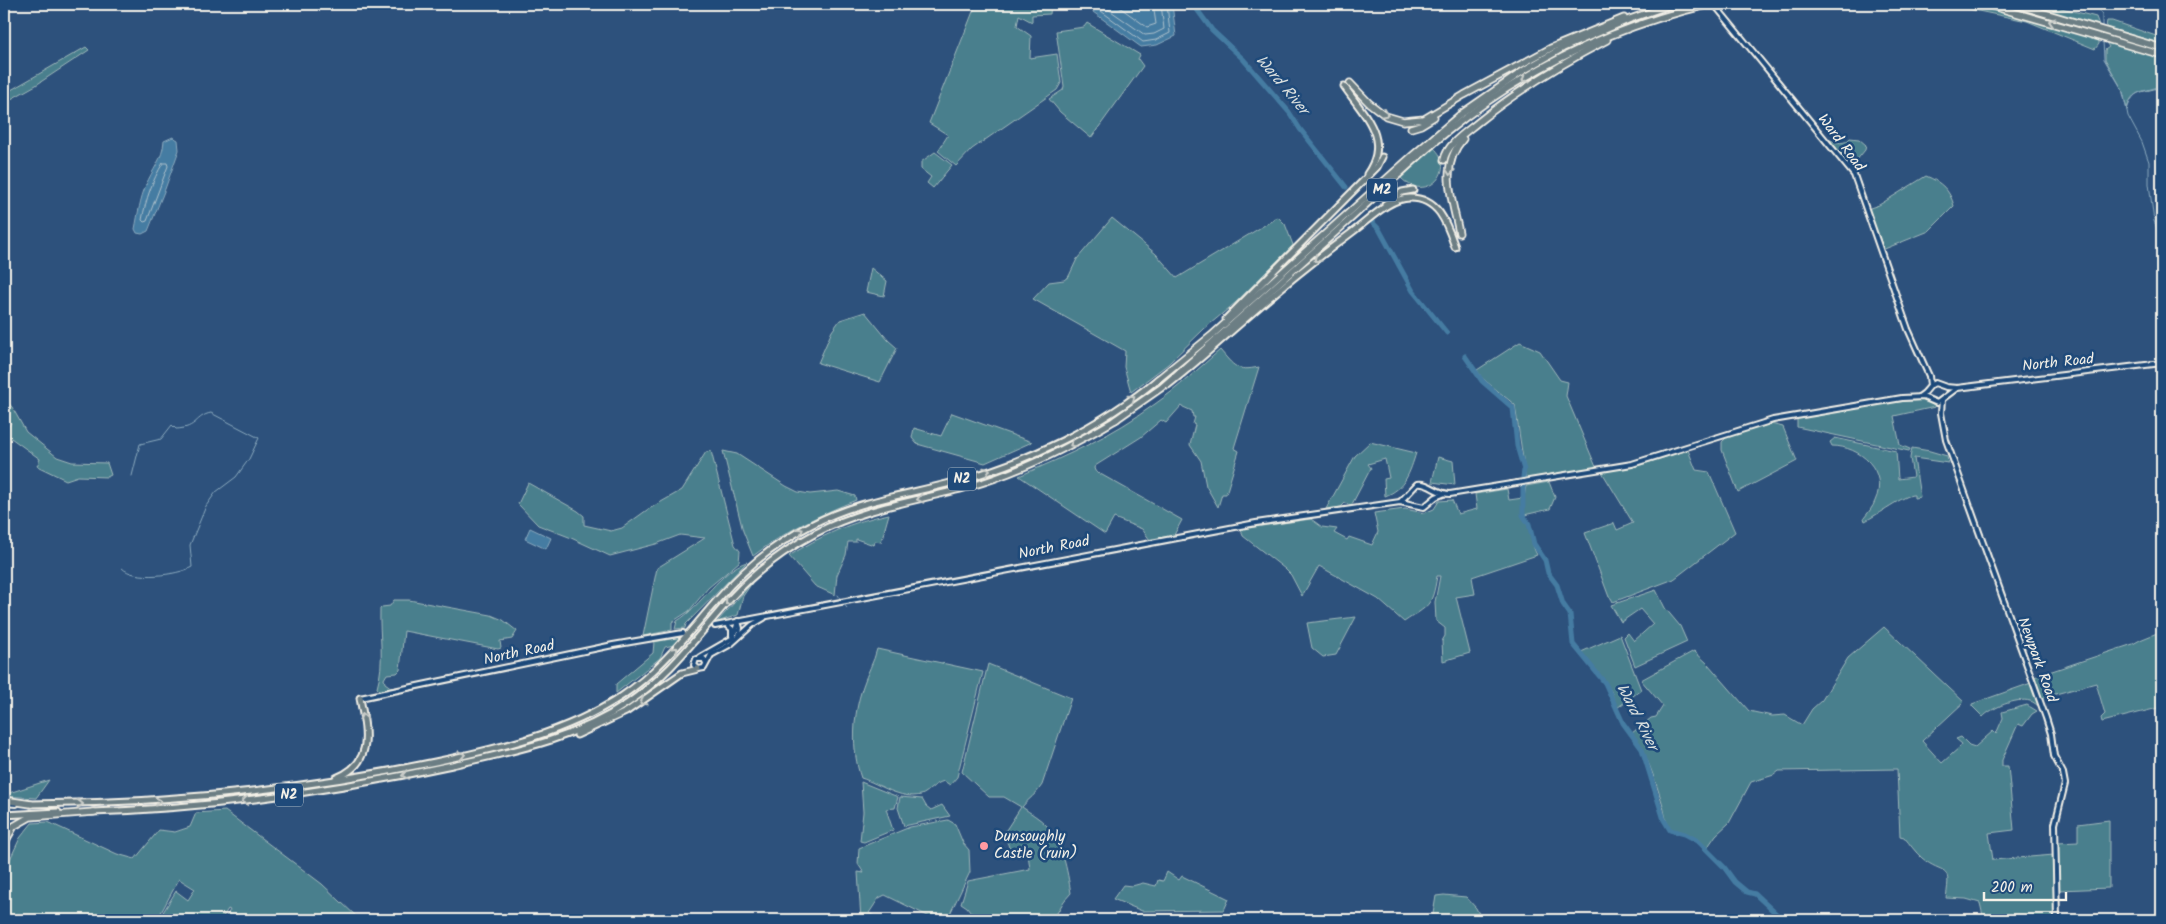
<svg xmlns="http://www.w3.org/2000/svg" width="2166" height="924" font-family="Kalam,sans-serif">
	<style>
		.green { fill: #4a7f8d; stroke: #9fb8ba }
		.water { fill: #457ba2; stroke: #8baabe }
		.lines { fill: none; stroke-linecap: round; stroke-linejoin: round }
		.shore { stroke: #aec2cc; stroke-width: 1 }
		.stream { stroke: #8baabe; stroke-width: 1 }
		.river { stroke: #457ba2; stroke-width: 5 }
		.secondary-tunnel { stroke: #4b698c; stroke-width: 4; stroke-dasharray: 4 2; stroke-linecap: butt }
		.secondary-casing { stroke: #f4f1e8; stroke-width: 8 }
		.trunk-casing { stroke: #f4f1e8; stroke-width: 9 }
		.motorway-casing { stroke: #f4f1e8; stroke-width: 9 }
		.secondary { stroke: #1f4a7a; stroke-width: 4 }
		.trunk { stroke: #6c7e84; stroke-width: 5 }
		.motorway { stroke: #6c7e84; stroke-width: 5.5 }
		.oneway { stroke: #cbceca }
		.poi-dot { fill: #ff9aa2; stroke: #1f4a7a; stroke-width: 2 }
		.labels { text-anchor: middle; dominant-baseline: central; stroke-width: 5; stroke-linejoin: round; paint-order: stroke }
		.shield { fill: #1f4a7a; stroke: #b4bfc7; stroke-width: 1 }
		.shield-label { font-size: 14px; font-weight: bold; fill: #f4f1e8 }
		.street-label { font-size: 15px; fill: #f4f1e8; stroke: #1f4a7a }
		.poi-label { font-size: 15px; fill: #f4f1e8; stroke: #1f4a7a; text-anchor: start }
		.water-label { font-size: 16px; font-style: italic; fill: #dadfde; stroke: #1f4a7a }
	</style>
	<rect width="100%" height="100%" fill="#2d517c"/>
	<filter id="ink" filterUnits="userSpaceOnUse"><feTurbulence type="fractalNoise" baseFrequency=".02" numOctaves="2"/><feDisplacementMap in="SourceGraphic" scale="10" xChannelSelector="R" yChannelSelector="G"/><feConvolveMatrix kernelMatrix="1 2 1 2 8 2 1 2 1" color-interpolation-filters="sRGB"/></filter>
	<g filter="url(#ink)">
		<g class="green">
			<path d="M976 4H1051L1050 14 1032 15V22L1019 15 1017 26 1031 36 1030 58 1057 54 1061 83 1057 90 972 149 956 166 938 151 948 135 929 123Z"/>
			<path d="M1944 4 1978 5 2099 40V44L2095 49 2027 21Z"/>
			<path d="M2023 4H2046L2096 17 2099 25Z"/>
			<path d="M2107 21H2112L2162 38V44L2106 27Z"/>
			<path d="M1087 23 1140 55 1138 59 1143 66 1091 138 1060 112 1049 99 1063 90 1064 86 1056 31 1084 27Z"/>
			<path d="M2105 41 2162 59V86C2146 94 2131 87 2127 110L2122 89 2105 59V50L2109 47Z"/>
			<path d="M86 47 89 50 36 85 4 103V94Z"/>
			<path d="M1850 138 1859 139 1866 145 1865 150 1851 167 1830 140C1838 143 1844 145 1850 138Z"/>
			<path d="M1434 148C1458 170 1426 204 1401 178Z"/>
			<path d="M935 152 952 165 933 188 927 183 931 177 921 169V162Z"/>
			<path d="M1926 176C1941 182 1950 190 1954 206L1929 231 1882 250 1869 210 1870 208 1879 205Z"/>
			<path d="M1278 217 1285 224 1293 245 1235 303 1204 329 1168 364 1131 392 1124 367 1125 351 1033 299 1049 282 1064 280 1069 276 1077 259 1112 218 1156 254 1177 278Z"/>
			<path d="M871 268 887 281 884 296 866 292Z"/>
			<path d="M865 312 888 340 897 348 880 382 818 363 832 331 840 320Z"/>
			<path d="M1520 342 1540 351 1560 380 1568 382 1566 396 1596 467 1526 479 1515 405 1482 378 1477 370Z"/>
			<path d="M1220 350C1234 366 1236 372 1259 367L1234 448 1239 451 1226 494H1222L1218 507 1206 486 1201 461 1190 445 1195 425 1193 424 1195 417H1193L1192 411 1181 406 1166 423 1161 420 1141 437 1095 466 1094 468 1095 471 1182 520 1174 535 1150 540 1142 529 1114 518 1105 534 1019 476C1067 456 1113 435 1155 404 1178 388 1199 368 1220 350Z"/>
			<path d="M4 398 12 407 26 432 57 457 72 462 107 463 111 475 107 477 78 476 66 480 37 466 40 459 4 433 11 423 4 416Z"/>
			<path d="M1926 400 1935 407 1894 416 1900 445 1910 449 1909 451 1797 427V419L1882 403Z"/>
			<path d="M952 413 1032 442 985 463 917 444 912 438 914 428 941 436Z"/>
			<path d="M1771 424 1783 427 1797 461 1738 492 1722 450V442L1728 436Z"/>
			<path d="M1835 438 1896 451 1898 479 1913 477 1910 458 1912 448 1930 451 1947 456 1948 463 1914 458 1920 497 1914 498V495C1905 494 1876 516 1865 521L1864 518C1868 513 1873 507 1875 501 1889 471 1860 446 1832 446L1830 442Z"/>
			<path d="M1370 442 1416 453C1410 472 1405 489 1385 496L1384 479 1389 478 1385 459 1368 464 1371 468 1351 506 1345 503 1341 507 1326 509 1355 456Z"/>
			<path d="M1688 450 1696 470 1709 472 1735 532 1674 579 1613 602 1611 598 1609 597 1585 533 1614 523 1617 530 1633 523 1602 472 1641 465Z"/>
			<path d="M711 451 735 545 740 551 739 562 708 588 689 611 672 622V630L643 636 657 568 705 538 680 535 656 544 610 556 569 537 538 525 518 504 528 483 578 511 584 516V525L611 531 622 528 647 510 682 490 706 452Z"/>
			<path d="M723 451 737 454 786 486 798 492 810 494 838 491 855 496 856 500C819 515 785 531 753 556L743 531Z"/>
			<path d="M1438 457 1453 461 1455 485 1432 482Z"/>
			<path d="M1549 482 1555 497 1550 509 1524 515 1522 509 1526 486Z"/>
			<path d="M1507 489 1509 500 1523 498C1519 516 1525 514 1529 528 1532 538 1532 546 1537 555L1472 577 1475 594 1456 597 1470 653 1443 661 1442 641 1445 636V628L1436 621 1435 602 1440 576H1437C1432 607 1429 605 1404 622L1378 599 1319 566 1302 596 1291 575 1285 569 1243 536 1241 529 1311 519 1322 527 1337 529 1334 533 1347 540 1349 537 1372 545 1378 532 1374 513 1405 509 1424 513 1434 509 1439 501 1452 500 1458 514 1477 509 1475 494Z"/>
			<path d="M889 514 881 542 875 541 874 545 856 539V542H848L846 555 837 575 835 595 815 586 789 556C820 536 853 521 889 514Z"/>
			<path d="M747 562 686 624 685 628 675 629 677 621C701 607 721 569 747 562Z"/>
			<path d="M752 583 743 596 738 615 717 622Z"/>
			<path d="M1656 590 1665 608 1680 626 1687 642 1635 666 1624 637 1628 633 1634 641 1653 624 1640 609 1621 622 1611 605Z"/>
			<path d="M394 600H409L491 615 503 620 517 631 512 639 500 641 501 648 498 649 404 631 400 670 397 673 387 674 384 679 385 683 392 688 380 691 377 688C385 662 379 636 380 609L382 607 390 606Z"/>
			<path d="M1356 617 1336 655 1323 657 1312 648 1307 623Z"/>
			<path d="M1884 627 1964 702 1922 741 1942 763 1960 747 1962 744 1956 739 1961 737 1969 745 1975 747 1993 731 1996 734 2003 718 2002 712 2027 705 2037 711 2032 714 2023 726 2018 724 2002 760V766H2008L2014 830 1989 833 1993 860 2054 855 2056 920H1984L1980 903 1966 899 1946 898C1952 861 1943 876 1922 858 1915 852 1910 844 1904 837L1900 836 1897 769 1779 771 1774 775 1751 782 1729 823 1716 835 1707 848 1691 836 1670 829C1665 820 1665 812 1662 802 1654 777 1647 754 1632 733L1651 718 1656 717 1663 706 1641 680 1694 651 1708 664 1749 711 1772 716 1785 715 1802 725 1812 709 1822 700 1848 658Z"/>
			<path d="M2162 631V707L2102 722 2101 718 2105 714 2096 683 2041 698 2034 677 2133 644 2140 640Z"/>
			<path d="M1620 635 1641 690 1617 708 1611 691 1581 652Z"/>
			<path d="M682 637 674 645 665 647 660 658 616 693V684L653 653 654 642Z"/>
			<path d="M877 649 983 672 957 777 950 785 944 781C933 784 928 793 921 795 900 800 880 784 861 778 851 749 853 715 863 686 867 673 874 662 877 649Z"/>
			<path d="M988 664 1071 698 1042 785C1037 794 1028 799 1022 807 1030 813 1040 818 1047 826 1063 844 1067 870 1071 893L1064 901 1053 920H977L967 907 961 903 968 881 1030 869 1027 846 1010 850 1004 833 1021 807 1004 797H989L962 772Z"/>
			<path d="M2031 683 2040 708C2037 705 2034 702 2030 701 2017 697 1991 708 1983 717L1972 706V704Z"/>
			<path d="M49 780 36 798 4 796 9 793Z"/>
			<path d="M861 782 898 797 895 808 886 809 893 830 864 842 860 841 863 812Z"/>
			<path d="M900 797 922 799 926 806 931 810 942 805 950 816 904 826 898 808Z"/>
			<path d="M225 811 322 884 358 918 357 920H224L230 910 228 909 221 920H174L162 914 176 891 188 900 195 889 179 879 157 920H4V872L20 838 32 823 48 822 117 854 135 859 159 830 175 832 190 827 196 813Z"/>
			<path d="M948 820 955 824 963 843 969 850 970 872 947 920H936L885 895 879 898 869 913 881 920H861L858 872 864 873 858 864 859 848 910 827Z"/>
			<path d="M2109 820V888L2059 890 2058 843 2078 842V824Z"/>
			<path d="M1167 872 1179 880 1182 876 1229 899 1224 910 1142 911 1113 899 1123 885 1132 886 1143 883 1156 886 1158 880 1163 881Z"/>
			<path d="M1444 895 1466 897 1476 908 1482 920H1432L1436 896Z"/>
		</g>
		<g class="water">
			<path d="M1097 4H1172L1176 36 1157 45 1141 47 1093 12Z"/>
			<path d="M173 137 178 140 179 150 165 189 148 231 142 234 137 233 135 229C138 214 140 199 146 185 152 170 163 159 164 141Z"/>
			<path d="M530 528 551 538 546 549 525 539Z"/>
		</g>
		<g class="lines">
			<g class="shore">
				<path d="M1101 4V11L1143 42 1156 40 1170 33 1167 4"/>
				<path d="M1107 4 1108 9 1145 35 1154 34 1164 29 1161 4"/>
				<path d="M1115 4 1147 27 1156 24 1153 4"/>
				<path d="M163 163H167L168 166 147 221 144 222 142 220C146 199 152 181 163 163Z"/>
			</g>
			<g class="stream">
				<path d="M2094 4 2102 14V27"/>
				<path d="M2103 41 2104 59 2123 91 2128 116 2142 142 2149 162V184L2154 221 2162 240"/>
				<path d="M2127 110C2134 86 2144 94 2162 85"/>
				<path d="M122 568C134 581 178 575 192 567L190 545 206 506 216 492 236 477 249 459 259 438 211 413C195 416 198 428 176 429L172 425 161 439 140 444 132 476"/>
				<path d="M838 595 842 601"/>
				<path d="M844 604 847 608"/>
			</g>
			<g class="river">
				<path d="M1193 4 1212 30 1243 59 1289 112 1300 129 1346 187"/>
				<path d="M1373 223 1379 229 1413 291 1447 333"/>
				<path d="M1465 356 1482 381 1513 408 1517 446 1524 470 1523 477"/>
				<path d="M1523 486V515L1529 524 1534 544 1545 560 1548 573 1557 585 1563 604 1570 614 1573 644 1605 683 1623 723 1642 749 1664 820 1670 830 1685 834 1698 841 1724 867 1735 882 1747 892 1755 894 1783 920"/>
			</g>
			<path class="secondary-tunnel" d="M683 633 715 626"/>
			<defs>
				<g id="secondary">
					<path d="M1714 4 1854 175 1908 329 1929 376 1930 386"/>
					<path d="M1920 396C1927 393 1928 385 1935 383L1946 387 1957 388 2162 363"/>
					<path d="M1942 400 1941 413 1946 440 2046 718 2051 734 2054 756 2063 773 2065 784 2055 824 2057 920"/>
					<path d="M1400 502 1417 484C1429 482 1437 494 1450 494L1632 464 1773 420 1902 398 1923 397 1937 403 1957 388"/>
					<path d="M738 621 740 628 739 636"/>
					<path d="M726 624 732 629V636"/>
					<path d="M715 626 1256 523 1400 502 1424 507 1436 497 1443 494"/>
					<path d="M700 657 733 638 738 621"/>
					<path d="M706 663 704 659H696L694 665 698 669 704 668 711 655 731 644 752 625 764 618"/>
					<path d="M360 698 613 645 683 633"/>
					<path d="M4 803 16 804"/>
				</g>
				<g id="trunk">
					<path d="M1344 86C1363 114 1392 139 1367 174"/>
					<path d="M1385 204 1402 192 1413 190"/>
					<path d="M1226 319 1377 167 1382 157"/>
					<path d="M1168 385C1200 360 1230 332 1260 306 1291 279 1323 254 1355 230 1371 218 1390 198 1410 198 1439 198 1447 224 1455 247"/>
					<path d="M577 735 626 712 682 673 698 669"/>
					<path d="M336 778C375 763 366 731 360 698"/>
					<path d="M31 804C168 803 301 790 435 762 500 748 566 733 622 696 662 669 688 633 719 598 744 569 776 543 811 525 856 501 906 495 954 482 1027 462 1101 427 1159 378"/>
					<path d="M92 812C213 808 333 791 452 765 514 751 574 740 628 703 672 673 696 637 731 598 755 572 784 550 816 533 863 508 917 501 968 487 1021 472 1070 447 1117 419"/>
					<path d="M4 815 58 812"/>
				</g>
				<g id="motorway">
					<path d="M1985 4 2162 55"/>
					<path d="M2014 4 2162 48"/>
					<path d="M1350 83 1369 103 1386 116 1403 121 1424 119 1464 95 1551 48 1624 18"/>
					<path d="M1411 128 1421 125 1434 117"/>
					<path d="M1444 160C1447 144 1465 133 1477 123 1518 90 1561 64 1607 40"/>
					<path d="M1459 233C1453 201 1438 167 1463 139"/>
					<path d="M1157 380 1211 336 1412 156 1461 114 1526 69 1563 48 1630 19 1673 4"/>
					<path d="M1115 420 1161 388 1185 367C1238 319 1292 271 1346 223 1379 193 1412 161 1447 132 1524 69 1615 26 1711 4"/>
					<path d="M4 800 31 804"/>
					<path d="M4 844 14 826 30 817 94 812"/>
				</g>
			</defs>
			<use href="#secondary" class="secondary-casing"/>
			<use href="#trunk" class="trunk-casing"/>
			<use href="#motorway" class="motorway-casing"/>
			<use href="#secondary" class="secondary"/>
			<use href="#trunk" class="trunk"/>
			<use href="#motorway" class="motorway"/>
		</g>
		<defs><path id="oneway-chevron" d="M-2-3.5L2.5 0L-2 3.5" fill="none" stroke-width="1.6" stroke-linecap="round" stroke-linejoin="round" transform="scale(1.25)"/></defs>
		<g class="oneway">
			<use href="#oneway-chevron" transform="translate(2052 22) rotate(-163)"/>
			<use href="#oneway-chevron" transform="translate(1525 79) rotate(148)"/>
			<use href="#oneway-chevron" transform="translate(1385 114) rotate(29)"/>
			<use href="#oneway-chevron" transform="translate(1450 172) rotate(97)"/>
			<use href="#oneway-chevron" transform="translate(1317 259) rotate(141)"/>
			<use href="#oneway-chevron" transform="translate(1132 398) rotate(-35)"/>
			<use href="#oneway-chevron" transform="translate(1073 444) rotate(153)"/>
			<use href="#oneway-chevron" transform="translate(987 471) rotate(-19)"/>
			<use href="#oneway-chevron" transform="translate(920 499) rotate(167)"/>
			<use href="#oneway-chevron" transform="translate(800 531) rotate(-31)"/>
			<use href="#oneway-chevron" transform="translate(728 602) rotate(131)"/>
			<use href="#oneway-chevron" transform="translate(675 650) rotate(-47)"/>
			<use href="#oneway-chevron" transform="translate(643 702) rotate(147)"/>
			<use href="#oneway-chevron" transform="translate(363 717) rotate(-100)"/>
			<use href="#oneway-chevron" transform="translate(462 755) rotate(-13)"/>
			<use href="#oneway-chevron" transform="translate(405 775) rotate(169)"/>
			<use href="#oneway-chevron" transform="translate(158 801) rotate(-4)"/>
			<use href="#oneway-chevron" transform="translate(245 801) rotate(174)"/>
			<use href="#oneway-chevron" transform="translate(80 804)"/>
		</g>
	</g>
	<circle class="poi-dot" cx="984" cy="846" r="5"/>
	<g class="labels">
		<g class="shield">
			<rect x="1367" y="178.5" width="30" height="23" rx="4"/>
			<rect x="948" y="467.5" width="28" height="23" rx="4"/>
			<rect x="275" y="783.5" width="28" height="23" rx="4"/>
		</g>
		<g class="shield-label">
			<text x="1382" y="190">M2</text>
			<text x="962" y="479">N2</text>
			<text x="289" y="795">N2</text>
		</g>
		<g class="street-label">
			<text transform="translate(1841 143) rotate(53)">Ward Road</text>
			<text transform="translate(2058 363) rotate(-6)">North Road</text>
			<text transform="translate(1054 548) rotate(-11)">North Road</text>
			<text transform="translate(519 653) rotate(-12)">North Road</text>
			<text transform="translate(2037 660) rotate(70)">Newpark Road</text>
		</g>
		<g class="poi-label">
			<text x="994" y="837">Dunsoughly<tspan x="994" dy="17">Castle (ruin)</tspan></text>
		</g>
		<g class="water-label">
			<text transform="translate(1282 85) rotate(50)">Ward River</text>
			<text transform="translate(1637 717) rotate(63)">Ward River</text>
		</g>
	</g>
	<rect width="2166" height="924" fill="none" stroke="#1f4a7a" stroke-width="20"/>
	<rect x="10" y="10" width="2146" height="904" fill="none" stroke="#f4f1e8" stroke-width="2" filter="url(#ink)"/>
	<path d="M1984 892v8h82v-8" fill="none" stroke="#f4f1e8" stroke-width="2.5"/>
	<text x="1991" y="892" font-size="15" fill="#f4f1e8" stroke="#1f4a7a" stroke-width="4" paint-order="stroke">200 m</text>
</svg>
